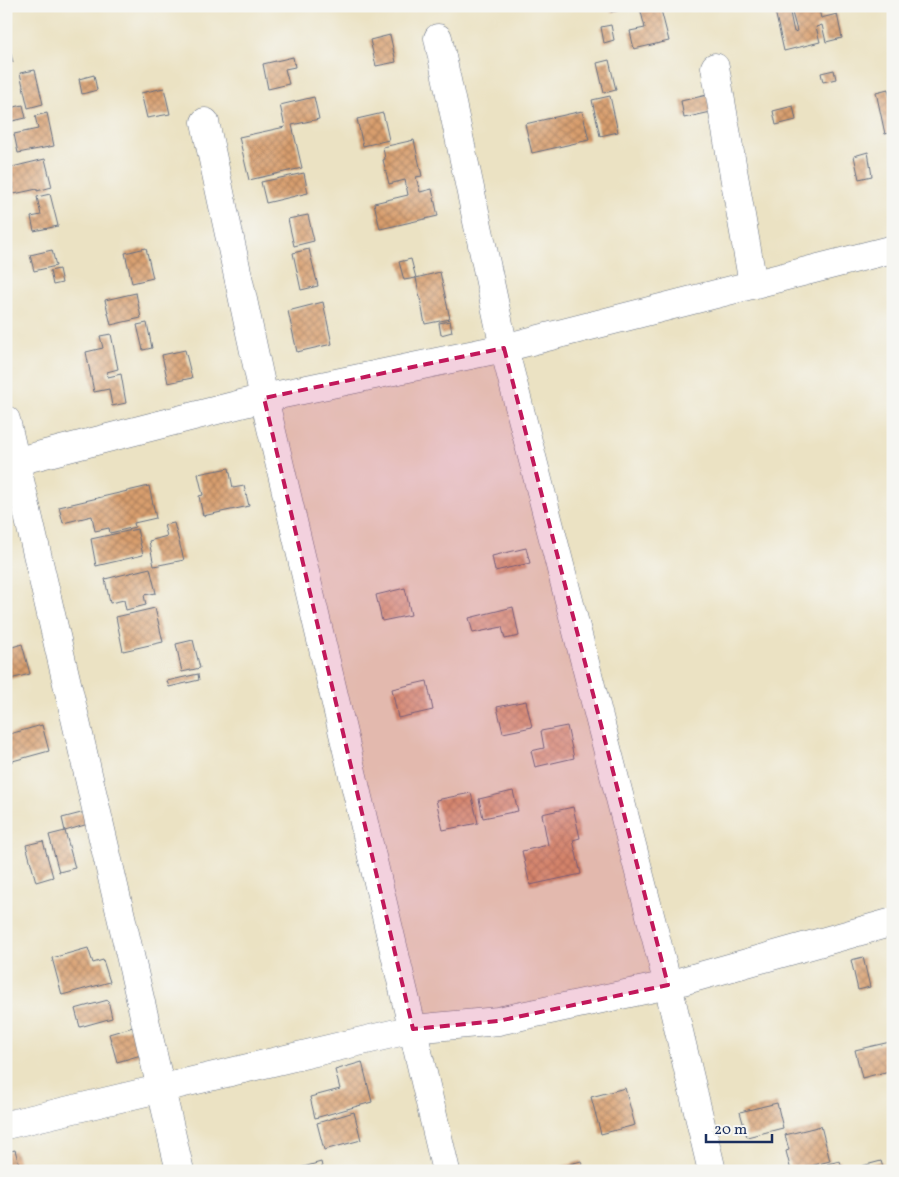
<svg xmlns="http://www.w3.org/2000/svg" width="899" height="1177" font-family="Vollkorn,serif">
	<style>
		.building { fill: url(#building-cross-hatch) }
		.lines { fill: none; stroke-linecap: round; stroke-linejoin: round }
		.minor-casing { stroke: #646e81; stroke-width: 29 }
		.minor { stroke: #fff; stroke-width: 28 }
		.marked { fill: #c2185b; fill-opacity: 0.2; stroke: #c2185b; stroke-width: 4; stroke-dasharray: 10 6; stroke-linejoin: round }
	</style>
	<defs>
		<pattern id="building-cross-hatch" width="8" height="8" patternUnits="userSpaceOnUse" patternTransform="scale(1.25)"><rect width="8" height="8" fill="#d89e6d"/><path d="M0 0l8 8M0 8l8-8" fill="none" stroke="#ae815d"/></pattern>
	</defs>
	<rect width="100%" height="100%" fill="#f6f6f2"/>
	<filter id="ink" filterUnits="userSpaceOnUse"><feTurbulence type="fractalNoise" baseFrequency=".02" numOctaves="2"/><feDisplacementMap in="SourceGraphic" scale="10" xChannelSelector="R" yChannelSelector="G"/><feConvolveMatrix kernelMatrix="1 2 1 2 8 2 1 2 1" color-interpolation-filters="sRGB"/></filter>
	<filter id="wash" filterUnits="userSpaceOnUse"><feTurbulence type="fractalNoise" baseFrequency=".0096" numOctaves="4" result="noise"/><feDisplacementMap in="SourceGraphic" scale="20" xChannelSelector="R" yChannelSelector="G"/><feGaussianBlur stdDeviation="1.12" result="paint"/><feColorMatrix in="noise" values="0 0 0 0 0 0 0 0 0 0 0 0 0 0 0 0 0 1.4 0 .05"/><feComposite in="paint" operator="in"/></filter>
	<g filter="url(#wash)">
		<rect width="100%" height="100%" fill="#ebe2c3"/>
		<g id="blocks">
			<g class="building">
				<path d="M610 6H633V7L611 12Z"/>
				<path d="M649 6H660L669 41 634 49 630 31 645 28 640 8Z"/>
				<path d="M804 6H818L821 18 837 14 842 38 826 42 822 25 816 27 820 42 784 51 775 11 789 8 794 32 797 31 791 9Z"/>
				<path d="M611 25 614 40 604 43 601 27Z"/>
				<path d="M390 35 396 62 376 66 370 40Z"/>
				<path d="M6 36 13 62 6 64Z"/>
				<path d="M293 57 295 67 285 69 289 84 268 89 263 64Z"/>
				<path d="M609 60 616 90 604 93 597 63Z"/>
				<path d="M35 70 43 104 28 108 20 73Z"/>
				<path d="M834 70 836 79 823 82 821 73Z"/>
				<path d="M94 75 97 90 82 94 79 79Z"/>
				<path d="M164 88 170 114 147 118 141 93Z"/>
				<path d="M888 89 892 107H893V132L885 134 876 92Z"/>
				<path d="M707 95 711 112 684 118 681 101Z"/>
				<path d="M610 96 618 132 600 136 592 100Z"/>
				<path d="M314 97 319 119 292 125 302 168 249 180 239 137 285 127 280 105Z"/>
				<path d="M23 105 26 118 8 122 6 109Z"/>
				<path d="M793 106 796 120 776 125 773 111Z"/>
				<path d="M582 111 589 140 532 153 525 124Z"/>
				<path d="M47 113 54 146 18 153 14 134 38 129 35 116Z"/>
				<path d="M383 113 389 140 363 146 357 119Z"/>
				<path d="M414 140 422 176 416 177 420 192 432 189 438 216 380 229 374 203 408 195 405 180 389 184 383 160 385 159 383 147Z"/>
				<path d="M868 152 872 176 859 179 854 156Z"/>
				<path d="M45 159 52 187 37 191V189L14 194 8 168Z"/>
				<path d="M304 173 308 193 266 203 261 182Z"/>
				<path d="M50 194 58 226 34 231 31 217 41 215 37 197Z"/>
				<path d="M308 215 314 241 294 246 288 219Z"/>
				<path d="M146 248 153 278 132 283 125 253Z"/>
				<path d="M309 249 318 286 301 290 293 253Z"/>
				<path d="M52 250 56 266 34 271 30 255Z"/>
				<path d="M411 259 416 278 404 280 399 262Z"/>
				<path d="M59 269 62 283 53 285 50 271Z"/>
				<path d="M440 272 450 319 425 324 416 278Z"/>
				<path d="M136 293 141 318 111 325 105 300Z"/>
				<path d="M323 302 332 344 297 352 288 311Z"/>
				<path d="M450 321 452 332 441 335 439 323Z"/>
				<path d="M147 323 152 348 143 350 137 325Z"/>
				<path d="M111 334 118 369 107 372 108 377 121 374 126 403 112 406 109 389 94 392 86 352 103 348 100 336Z"/>
				<path d="M185 350 192 378 168 383 162 355Z"/>
				<path d="M229 468 233 488 244 486 249 506 203 516 199 496 203 495 198 474Z"/>
				<path d="M149 486 156 518 134 523 135 527 110 533 109 528 95 531 92 516 63 523 59 507Z"/>
				<path d="M174 523 184 560 154 566 149 541 167 536 164 525Z"/>
				<path d="M137 529 143 555 96 566 91 539Z"/>
				<path d="M526 548 530 563 495 571 492 556Z"/>
				<path d="M150 568 156 593 144 595 146 605 126 610 124 600 110 603 105 579Z"/>
				<path d="M405 588 411 615 382 621 376 595Z"/>
				<path d="M513 607 519 636 505 639 502 627 473 633 469 618Z"/>
				<path d="M155 608 163 642 123 651 116 617Z"/>
				<path d="M193 640 200 668 182 672 176 644Z"/>
				<path d="M22 644 30 674 6 680V649Z"/>
				<path d="M198 674 199 680 169 687 167 681Z"/>
				<path d="M427 681 433 710 398 718 392 689Z"/>
				<path d="M526 701 532 727 503 733 497 707Z"/>
				<path d="M42 725 49 751 9 762 6 753V735Z"/>
				<path d="M567 726 574 758 535 767 531 751 544 748 541 731Z"/>
				<path d="M513 791 518 811 483 818 479 799Z"/>
				<path d="M471 793 478 823 443 830 436 800Z"/>
				<path d="M573 807 580 838 573 840 581 874 530 885 522 851 548 845 542 814Z"/>
				<path d="M85 812 88 824 65 831 62 818Z"/>
				<path d="M65 831 75 868 59 872 49 835Z"/>
				<path d="M43 841 53 877 36 882 26 845Z"/>
				<path d="M88 948 93 963 103 960 110 982 62 995 52 958Z"/>
				<path d="M863 957 870 987 858 990 851 960Z"/>
				<path d="M108 1000 112 1018 80 1027 75 1009Z"/>
				<path d="M133 1027 141 1055 117 1062 109 1034Z"/>
				<path d="M890 1042 893 1054V1070L862 1078 855 1050Z"/>
				<path d="M362 1062 372 1102 315 1118 310 1097 340 1089 335 1070Z"/>
				<path d="M625 1088 635 1125 601 1134 591 1097Z"/>
				<path d="M777 1103 783 1128 747 1137 740 1112Z"/>
				<path d="M354 1112 361 1140 324 1150 317 1123Z"/>
				<path d="M821 1126 830 1161 791 1171 786 1151 789 1150 785 1135Z"/>
				<path d="M15 1150 21 1171H6V1152Z"/>
				<path d="M581 1161 584 1171H553V1169Z"/>
				<path d="M840 1161 843 1171H829L827 1164Z"/>
				<path d="M881 1161 884 1171H864L862 1166Z"/>
				<path d="M321 1162 323 1171H293V1170Z"/>
				<path d="M156 1166 157 1171H141V1170Z"/>
			</g>
		</g>
	</g>
	<g filter="url(#ink)">
		<use href="#blocks" fill-opacity="0" stroke="#646e81" stroke-width="1"/>
		<g class="lines">
			<defs>
				<g id="minor">
					<path d="M438 38 504 348 668 985 712 1171"/>
					<path d="M715 67 753 284"/>
					<path d="M205 122 264 398 446 1171"/>
					<path d="M6 420 180 1171"/>
					<path d="M6 464 264 398 504 348 893 249"/>
					<path d="M6 1125 413 1029 498 1021 668 985 893 922"/>
				</g>
			</defs>
			<use href="#minor" class="minor-casing"/>
			<use href="#minor" class="minor"/>
		</g>
	</g>
	<path class="marked" d="M504 348 668 985 498 1021 413 1029 264 398Z"/>
	<rect width="899" height="1177" fill="none" stroke="#f6f6f2" stroke-width="25"/>
	<path d="M706 1134v8h66v-8" fill="none" stroke="#1b2f5e" stroke-width="2.5"/>
	<text x="714" y="1134" font-size="15" fill="#1b2f5e" stroke="#f6f6f2" stroke-width="4" paint-order="stroke">20 m</text>
</svg>
